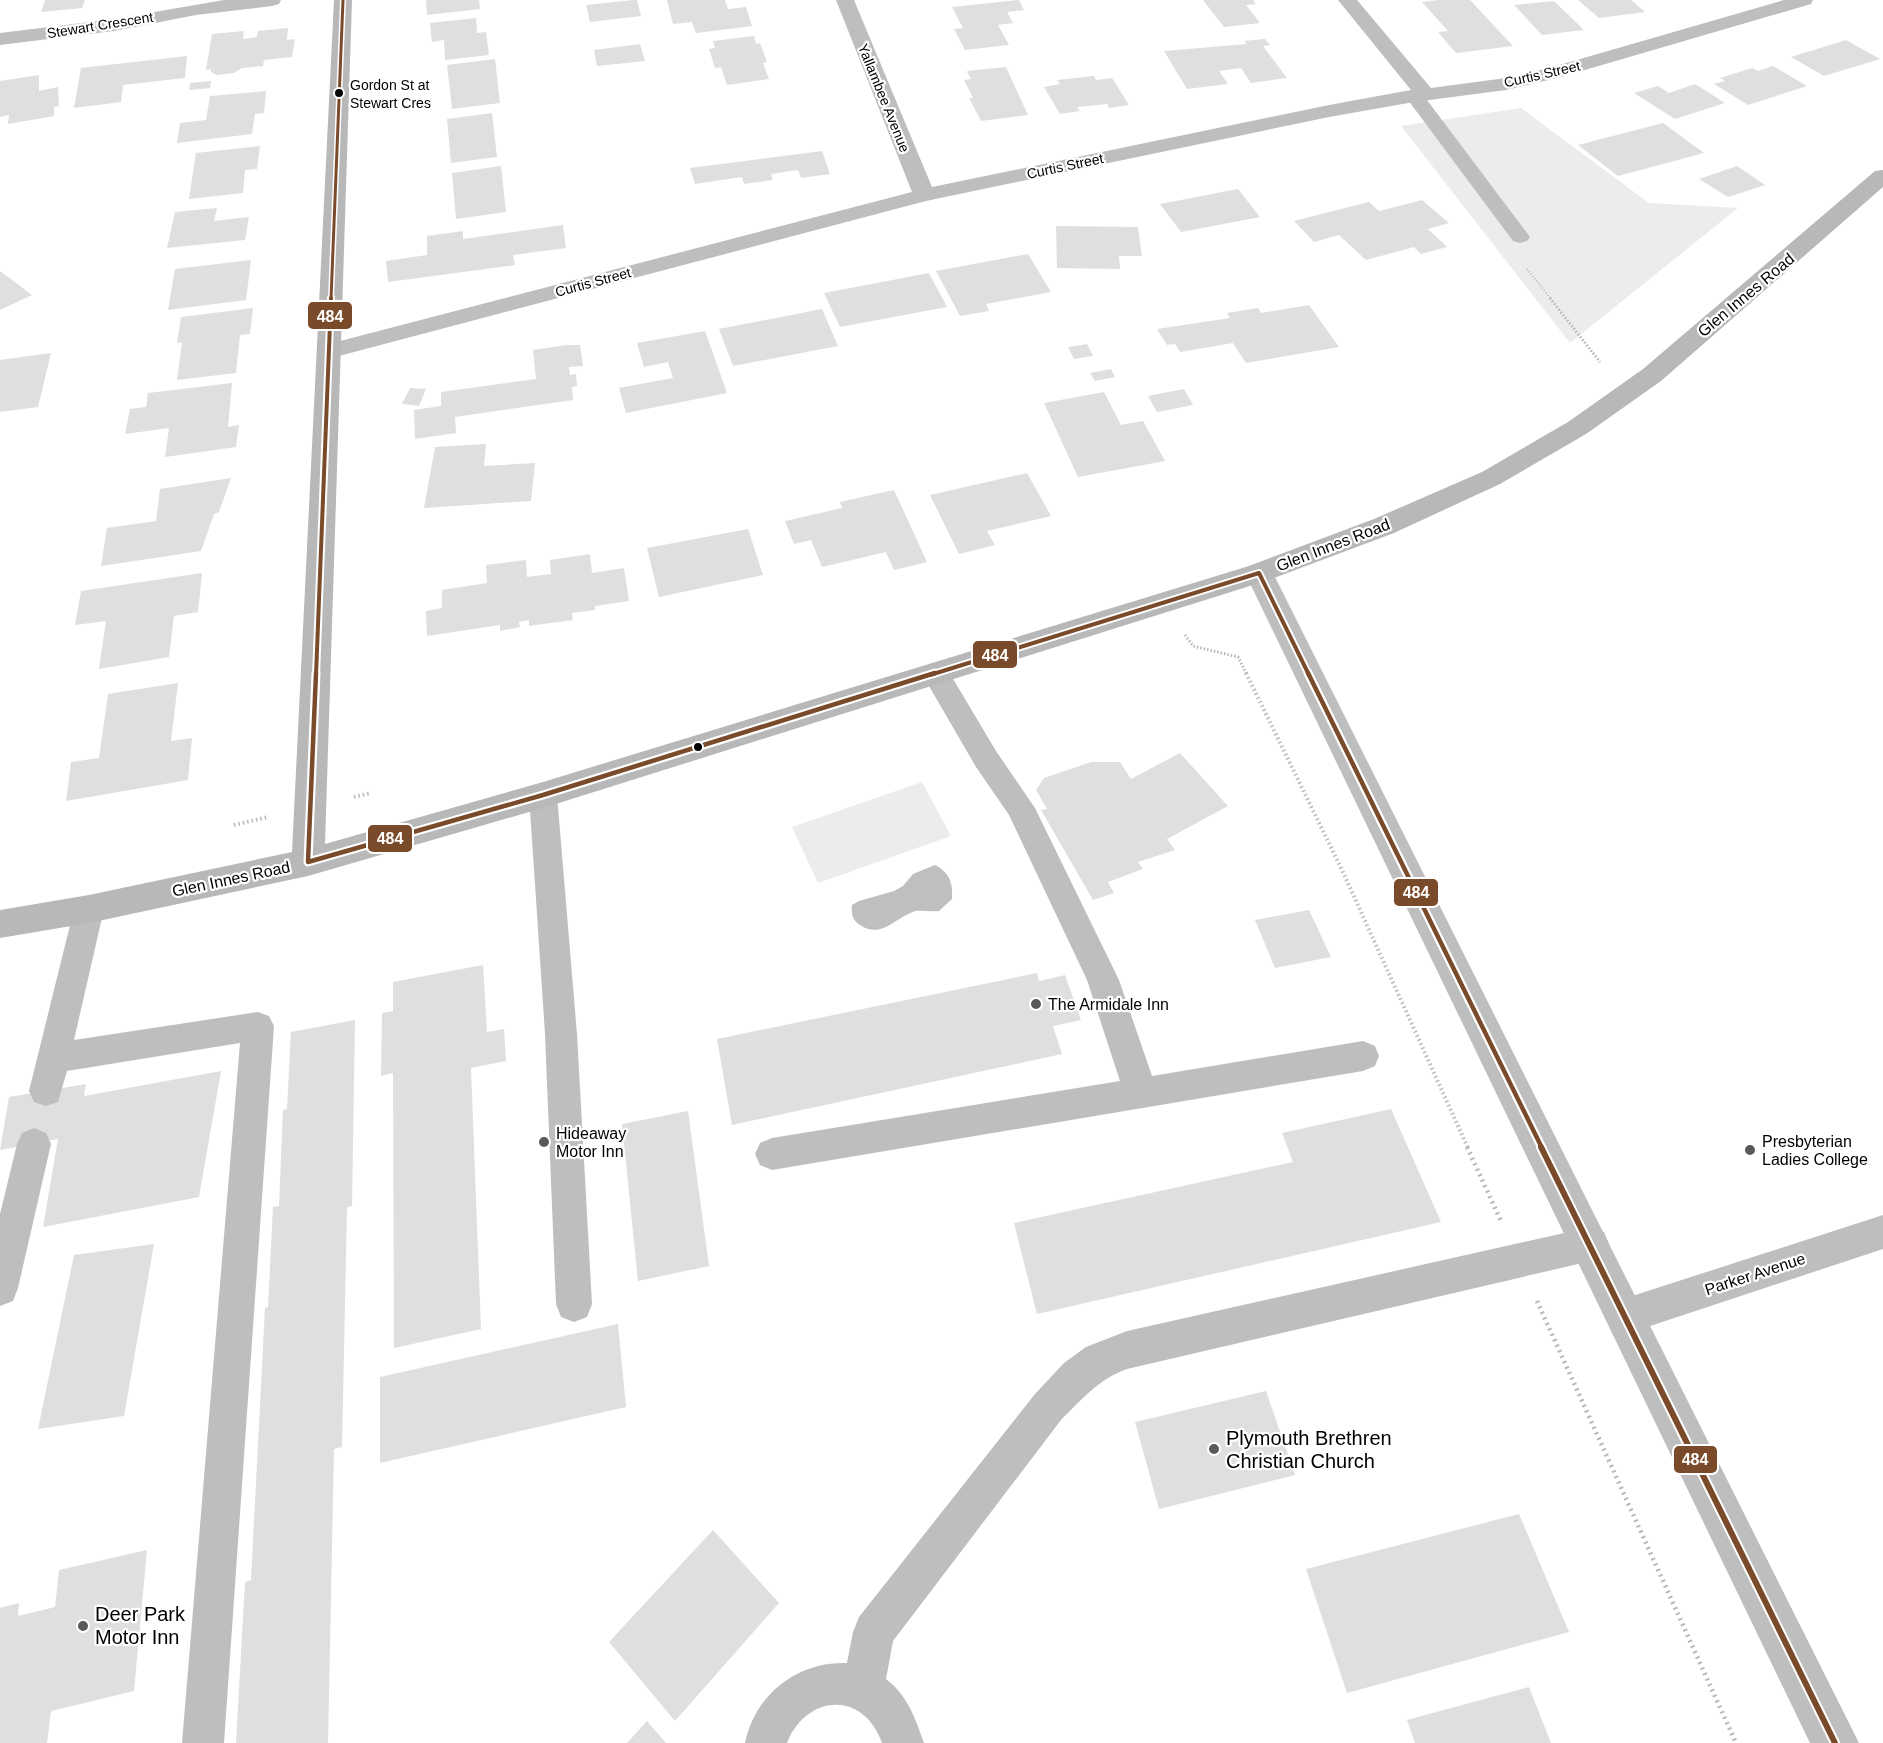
<svg xmlns="http://www.w3.org/2000/svg" width="1883" height="1743" font-family="Helvetica,sans-serif">
	<style>
		.green { fill: #ececec }
		.water { fill: #bfbfbf }
		.building { fill: #dfdfdf }
		.lines { fill: none; stroke-linecap: round; stroke-linejoin: round }
		.path-far3 { stroke: #b9b9b9; stroke-width: 2; stroke-dasharray: 1 2; stroke-linecap: butt }
		.path-far2 { stroke: #b9b9b9; stroke-width: 3; stroke-dasharray: 1.5 2; stroke-linecap: butt }
		.path-far1 { stroke: #b9b9b9; stroke-width: 4; stroke-dasharray: 1.5 3; stroke-linecap: butt }
		.path { stroke: #b9b9b9; stroke-width: 4.5; stroke-dasharray: 2 4; stroke-linecap: butt }
		.lane { fill: #bebebe; fill-rule: evenodd }
		.street { fill: #bebebe; fill-rule: evenodd }
		.secondary { fill: #b8b8b8; fill-rule: evenodd }
		.bus-1-far3-casing { stroke: #fff; stroke-width: 6 }
		.bus-1-far2-casing { stroke: #fff; stroke-width: 8 }
		.bus-1-far1-casing { stroke: #fff; stroke-width: 9 }
		.bus-1-casing { stroke: #fff; stroke-width: 10 }
		.bus-1-far3 { stroke: #7a4b2a; stroke-width: 3 }
		.bus-1-far2 { stroke: #7a4b2a; stroke-width: 4 }
		.bus-1-far1 { stroke: #7a4b2a; stroke-width: 4.5 }
		.bus-1 { stroke: #7a4b2a; stroke-width: 6 }
		.bus-dot { fill: #000; stroke: #fff; stroke-width: 2 }
		.poi-dot { fill: #595959; stroke: #fff; stroke-width: 2 }
		.labels { text-anchor: middle; dominant-baseline: central; stroke-width: 4.5; stroke-linejoin: round; paint-order: stroke }
		.far-street-label { font-size: 14px; fill: #000; stroke: #fff }
		.bus-label { font-size: 14px; fill: #000; stroke: #fff; text-anchor: start }
		.street-label { font-size: 16px; fill: #000; stroke: #fff }
		.poi-label { font-size: 16px; fill: #000; stroke: #fff; text-anchor: start }
		.near-poi-label { font-size: 20px; fill: #000; stroke: #fff; text-anchor: start }
		.line-badge { stroke: #fff; stroke-width: 2 }
		.badge-label { font-size: 16px; text-anchor: middle; font-weight: bold; fill: #fff }
	</style>
	<rect width="100%" height="100%" fill="#fff"/>
	<g class="green">
		<path d="M1521 108 1649 203 1738 208 1570 343 1401 126Z"/>
		<path d="M922 782 951 836 818 883 792 827Z"/>
	</g>
	<path class="water" d="M935 865C950 873 953 883 952 899L939 911C931 912 923 910 916 911 896 916 882 940 860 925 852 920 851 913 852 905L859 901 894 891 903 886 913 874Z"/>
	<g class="building">
		<path d="M45 0H85L82 8 41 12Z"/>
		<path d="M426 0H479L480 9 427 15Z"/>
		<path d="M633 0H637L641 16 590 22 586 5Z"/>
		<path d="M667 0H725L728 9 746 7 752 26 696 33 692 22 673 24Z"/>
		<path d="M1019 0 1024 10 1007 12 1013 23 998 25 1009 45 965 50 954 29 963 28 952 7Z"/>
		<path d="M1203 0H1253L1256 4 1246 5 1260 23 1224 27Z"/>
		<path d="M1439 0H1470L1513 46 1456 53 1438 32 1448 31 1422 2Z"/>
		<path d="M1578 0H1631L1645 12 1599 18Z"/>
		<path d="M1554 1 1584 30 1542 35 1514 5Z"/>
		<path d="M476 18 477 33 486 32 489 55 445 60 444 40 432 42 430 23Z"/>
		<path d="M288 28 287 40 295 39 292 57 264 60 263 66 242 68 234 73 217 75 211 72V69L206 70 212 34 244 31 243 39 257 37 258 31Z"/>
		<path d="M754 36 756 44 760 43 767 62 763 63 769 79 727 85 721 67 715 68 709 49 715 48 713 41Z"/>
		<path d="M1265 39 1270 45 1263 46 1287 78 1251 83 1241 68 1219 71 1228 84 1187 89 1164 51 1247 44 1244 41Z"/>
		<path d="M1846 40 1880 59 1824 76 1791 57Z"/>
		<path d="M640 44 645 61 597 66 594 50Z"/>
		<path d="M187 56 185 78 123 85 121 102 74 108 81 68Z"/>
		<path d="M495 59 500 103 452 109 447 65Z"/>
		<path d="M1773 66 1807 86 1748 105 1714 84 1725 81 1720 78 1752 68 1758 71Z"/>
		<path d="M1006 67 1028 115 981 121 969 98H973L964 80 971 79 967 71Z"/>
		<path d="M39 75V91L58 87 59 106 54 107V116L8 124 9 115 0 117V81Z"/>
		<path d="M1094 76 1096 80 1112 78 1129 105 1109 108 1107 104 1077 107 1080 111 1060 114 1044 87 1060 84 1057 80Z"/>
		<path d="M211 81 210 88 189 90 190 83Z"/>
		<path d="M1695 84 1725 103 1675 119 1634 93 1658 86 1669 93Z"/>
		<path d="M266 91 264 113 255 114 252 134 177 143 180 123 206 120 210 96Z"/>
		<path d="M492 113 497 157 451 163 447 119Z"/>
		<path d="M1663 123 1704 153 1618 176 1578 145Z"/>
		<path d="M260 146 257 169 245 170 243 193 189 199 196 153Z"/>
		<path d="M822 151 830 174 801 178 798 170 771 174 773 180 744 184 742 177 695 184 690 168Z"/>
		<path d="M501 166 506 212 456 219 452 173Z"/>
		<path d="M1737 166 1765 185 1728 197 1699 179Z"/>
		<path d="M1238 189 1260 217 1181 232 1160 204Z"/>
		<path d="M1422 200 1449 223 1428 229 1447 247 1421 254 1414 247 1366 260 1339 235 1314 242 1294 221 1369 202 1379 211Z"/>
		<path d="M217 208 214 221 249 217 245 240 167 248 175 212Z"/>
		<path d="M563 225 566 248 513 255 515 265 388 282 386 261 427 255V236L463 231V239Z"/>
		<path d="M1056 226 1138 227 1142 256H1119L1120 269 1057 268Z"/>
		<path d="M1028 254 1051 292 986 304 989 311 960 316 936 271Z"/>
		<path d="M251 260 246 300 168 310 175 269Z"/>
		<path d="M0 271 32 295 0 310Z"/>
		<path d="M929 273 947 307 840 327 824 293Z"/>
		<path d="M1309 305 1339 347 1246 363 1233 343 1180 352 1175 344 1167 345 1157 329 1230 318 1227 313 1258 308 1261 313Z"/>
		<path d="M253 308 250 334 240 335 236 373 177 380 182 342 177 343 181 317Z"/>
		<path d="M822 309 838 346 733 366 719 329Z"/>
		<path d="M705 331 727 393 626 413 619 388 673 378 668 362 644 367 637 343Z"/>
		<path d="M1087 344 1093 356 1074 359 1068 347Z"/>
		<path d="M566 345H580L583 366 569 367 570 375 576 374 577 386 572 387 573 400 455 417 456 433 415 439 414 410 441 406V392L536 379 533 350Z"/>
		<path d="M51 353 38 407 0 412V360Z"/>
		<path d="M1111 369 1115 377 1095 381 1090 373Z"/>
		<path d="M232 383 228 427 239 425 236 447 165 457 169 428 125 434 130 409 146 407 148 393Z"/>
		<path d="M410 388 426 389 419 406 402 404Z"/>
		<path d="M1184 389 1193 405 1157 412 1148 396Z"/>
		<path d="M1104 392 1121 425 1143 421 1165 461 1078 477 1044 403Z"/>
		<path d="M486 444 484 466 535 463 531 501 424 508 435 447Z"/>
		<path d="M1027 473 1051 516 987 531 995 545 959 554 930 495Z"/>
		<path d="M231 478 219 512 214 514 201 551 101 566 107 528 156 521 160 489Z"/>
		<path d="M894 490 927 562 894 570 886 552 822 567 811 540 794 544 785 521 842 508 840 502Z"/>
		<path d="M748 529 763 575 659 597 647 548Z"/>
		<path d="M590 554 592 573 624 568 629 601 595 606V610L572 613 573 620 529 626V620L519 622 520 627 500 631V625L427 636 426 611 442 608V590L487 583 486 565 526 560 527 577 551 574 550 560Z"/>
		<path d="M202 573 198 612 174 616 169 657 99 669 106 621 75 625 81 591Z"/>
		<path d="M178 683 171 741 192 738 188 780 66 801 71 762 99 758 108 694Z"/>
		<path d="M1180 753 1228 806 1167 839 1175 850 1138 862 1143 869 1108 882 1114 893 1093 900 1041 810 1047 809 1036 790 1044 778 1091 762H1120L1131 779Z"/>
		<path d="M1309 910 1331 957 1275 968 1255 920Z"/>
		<path d="M483 965 487 1032 504 1029 506 1061 471 1068 481 1329 394 1348 393 1073 381 1076 382 1013 393 1011V982Z"/>
		<path d="M1037 973 1039 981 1065 975 1081 1020 1053 1026 1062 1054 732 1125 717 1039Z"/>
		<path d="M355 1020 352 1206 347 1207 342 1447 334 1449 328 1743H236L245 1582 251 1580 265 1308 268 1307 273 1207 279 1206 283 1110 287 1109 291 1032Z"/>
		<path d="M221 1071 199 1197 43 1227 58 1139 0 1150 9 1097 86 1084 84 1096Z"/>
		<path d="M1391 1109 1441 1222 1037 1314 1014 1223 1293 1162 1282 1133Z"/>
		<path d="M688 1111 709 1266 638 1281 622 1124Z"/>
		<path d="M154 1244 124 1416 38 1429 74 1255Z"/>
		<path d="M618 1324 626 1407 380 1463V1377Z"/>
		<path d="M1266 1391 1295 1475 1159 1509 1135 1422Z"/>
		<path d="M1519 1514 1569 1632 1347 1693 1306 1569Z"/>
		<path d="M713 1530 779 1603 675 1721 609 1642Z"/>
		<path d="M147 1550 134 1691 51 1711 47 1743H0V1608L19 1603 18 1616 55 1607 59 1570Z"/>
		<path d="M1529 1687 1551 1743H1415L1407 1720Z"/>
		<path d="M647 1721 666 1743H627Z"/>
	</g>
	<g class="lines">
		<path class="path-far3" d="M1527 269 1551 299"/>
		<g class="path-far2">
			<path d="M1550 298 1600 362"/>
			<path d="M1185 635 1193 646 1238 657 1247 675"/>
		</g>
		<g class="path-far1">
			<path d="M1246 673 1342 870 1468 1148"/>
			<path d="M354 797 371 793"/>
			<path d="M234 825 268 817"/>
		</g>
		<g class="path">
			<path d="M1467 1147 1501 1221"/>
			<path d="M1537 1301 1736 1743"/>
		</g>
		<g class="lane">
			<path d="M1414 90 1421 92 1527 233 1530 237 1527 241 1520 243 1513 241 1405 96 1407 92Z"/>
			<path d="M936 664 946 667 996 751 1035 808 1119 980 1152 1076 1363 1041 1375 1046 1379 1056 1375 1066 1363 1071 772 1170 760 1165 755 1154 760 1143 772 1138 1120 1081 1087 980 1009 815 976 767 922 674 926 667Z"/>
			<path d="M543 783 553 787 557 795 577 1034 592 1304 587 1317 574 1322 561 1317 556 1304 545 1034 529 795 533 787Z"/>
			<path d="M89 896 100 900 104 909 74 1040 258 1012 269 1016 274 1026 224 1743H182L240 1043 67 1071 58 1102 46 1106 34 1102 29 1091 74 909 78 900Z"/>
			<path d="M34 1128 46 1133 51 1144 18 1288 13 1301 0 1306V1214L17 1144 22 1133Z"/>
			<path d="M1883 1215V1249L1626 1334 1613 1329 1608 1316 1613 1303 1626 1298Z"/>
			<path d="M1591 1227 1604 1232 1609 1244 1604 1256 1591 1261 1127 1369C1099 1379 1082 1399 1061 1420L893 1641 886 1679C908 1696 915 1718 924 1743H882C864 1691 807 1693 787 1743H745C755 1694 798 1661 847 1663L853 1632 859 1617 1035 1394 1064 1363 1086 1347 1127 1331Z"/>
		</g>
		<g class="street">
			<path d="M224 0H281L279 4 272 6 196 15 114 31 0 45V33L114 19Z"/>
			<path d="M836 0H854L932 187 1329 105 1411 90 1338 0H1357L1431 88 1506 78 1549 68 1784 0H1813L1811 4 1561 77 1506 90 1414 102 1329 117 926 201 339 356 330 359 321 356 318 351 321 346 912 192Z"/>
			<path d="M1259 563 1269 566 1273 573 1859 1743H1810L1245 573 1249 566Z"/>
		</g>
		<path class="secondary" d="M334 0H352L325 844 543 782 1249 566 1374 519 1482 472 1568 422 1643 369 1875 171 1883 170V187L1661 381 1586 434 1500 484 1394 533 1269 580 543 808 308 876 89 923 0 938V910L89 895 292 852Z"/>
		<defs>
			<path id="bus-1-far3" d="M331 299 343 0"/>
			<g id="bus-1-far2">
				<path d="M316 675 331 298"/>
				<path d="M930 675 1259 573 1309 675"/>
			</g>
			<g id="bus-1-far1">
				<path d="M316 673 308 862 543 795 935 673"/>
				<path d="M1308 673 1542 1148"/>
			</g>
			<path id="bus-1" d="M1541 1147 1835 1743"/>
		</defs>
		<use href="#bus-1-far3" class="bus-1-far3-casing"/>
		<use href="#bus-1-far2" class="bus-1-far2-casing"/>
		<use href="#bus-1-far1" class="bus-1-far1-casing"/>
		<use href="#bus-1" class="bus-1-casing"/>
		<use href="#bus-1-far3" class="bus-1-far3"/>
		<use href="#bus-1-far2" class="bus-1-far2"/>
		<use href="#bus-1-far1" class="bus-1-far1"/>
		<use href="#bus-1" class="bus-1"/>
	</g>
	<g class="bus-dot">
		<circle cx="339" cy="93" r="5"/>
		<circle cx="698" cy="747" r="5"/>
	</g>
	<g class="poi-dot">
		<circle cx="1036" cy="1004" r="6"/>
		<circle cx="544" cy="1142" r="6"/>
		<circle cx="1750" cy="1150" r="6"/>
		<circle cx="1214" cy="1449" r="6"/>
		<circle cx="83" cy="1626" r="6"/>
	</g>
	<g class="labels">
		<g class="far-street-label">
			<text transform="translate(100 25) rotate(-9)">Stewart Crescent</text>
			<text transform="translate(1542 74) rotate(-13)">Curtis Street</text>
			<text transform="translate(884 98) rotate(68)">Yallambee Avenue</text>
			<text transform="translate(1065 166) rotate(-12)">Curtis Street</text>
			<text transform="translate(593 282) rotate(-15)">Curtis Street</text>
		</g>
		<g class="bus-label">
			<text x="350" y="85">Gordon St at<tspan x="350" dy="18">Stewart Cres</tspan></text>
		</g>
		<g class="street-label">
			<text transform="translate(1746 295) rotate(-40)">Glen Innes Road</text>
			<text transform="translate(1333 545) rotate(-21)">Glen Innes Road</text>
			<text transform="translate(231 879) rotate(-12)">Glen Innes Road</text>
			<text transform="translate(1755 1274) rotate(-18)">Parker Avenue</text>
		</g>
		<g class="poi-label">
			<text x="1048" y="1004">The Armidale Inn</text>
			<text x="556" y="1133">Hideaway<tspan x="556" dy="18">Motor Inn</tspan></text>
			<text x="1762" y="1141">Presbyterian<tspan x="1762" dy="18">Ladies College</tspan></text>
		</g>
		<g class="near-poi-label">
			<text x="1226" y="1438">Plymouth Brethren<tspan x="1226" dy="23">Christian Church</tspan></text>
			<text x="95" y="1614">Deer Park<tspan x="95" dy="23">Motor Inn</tspan></text>
		</g>
	</g>
	<g class="line-badge">
		<rect x="307" y="301" width="46" height="29" rx="6" fill="#7a4b2a"/>
		<rect x="972" y="640" width="46" height="29" rx="6" fill="#7a4b2a"/>
		<rect x="367" y="824" width="46" height="29" rx="6" fill="#7a4b2a"/>
		<rect x="1393" y="878" width="46" height="29" rx="6" fill="#7a4b2a"/>
		<rect x="1673" y="1445" width="45" height="29" rx="6" fill="#7a4b2a"/>
	</g>
	<g class="badge-label">
		<text x="330" y="322">484</text>
		<text x="995" y="661">484</text>
		<text x="390" y="844">484</text>
		<text x="1416" y="898">484</text>
		<text x="1695" y="1465">484</text>
	</g>
</svg>
